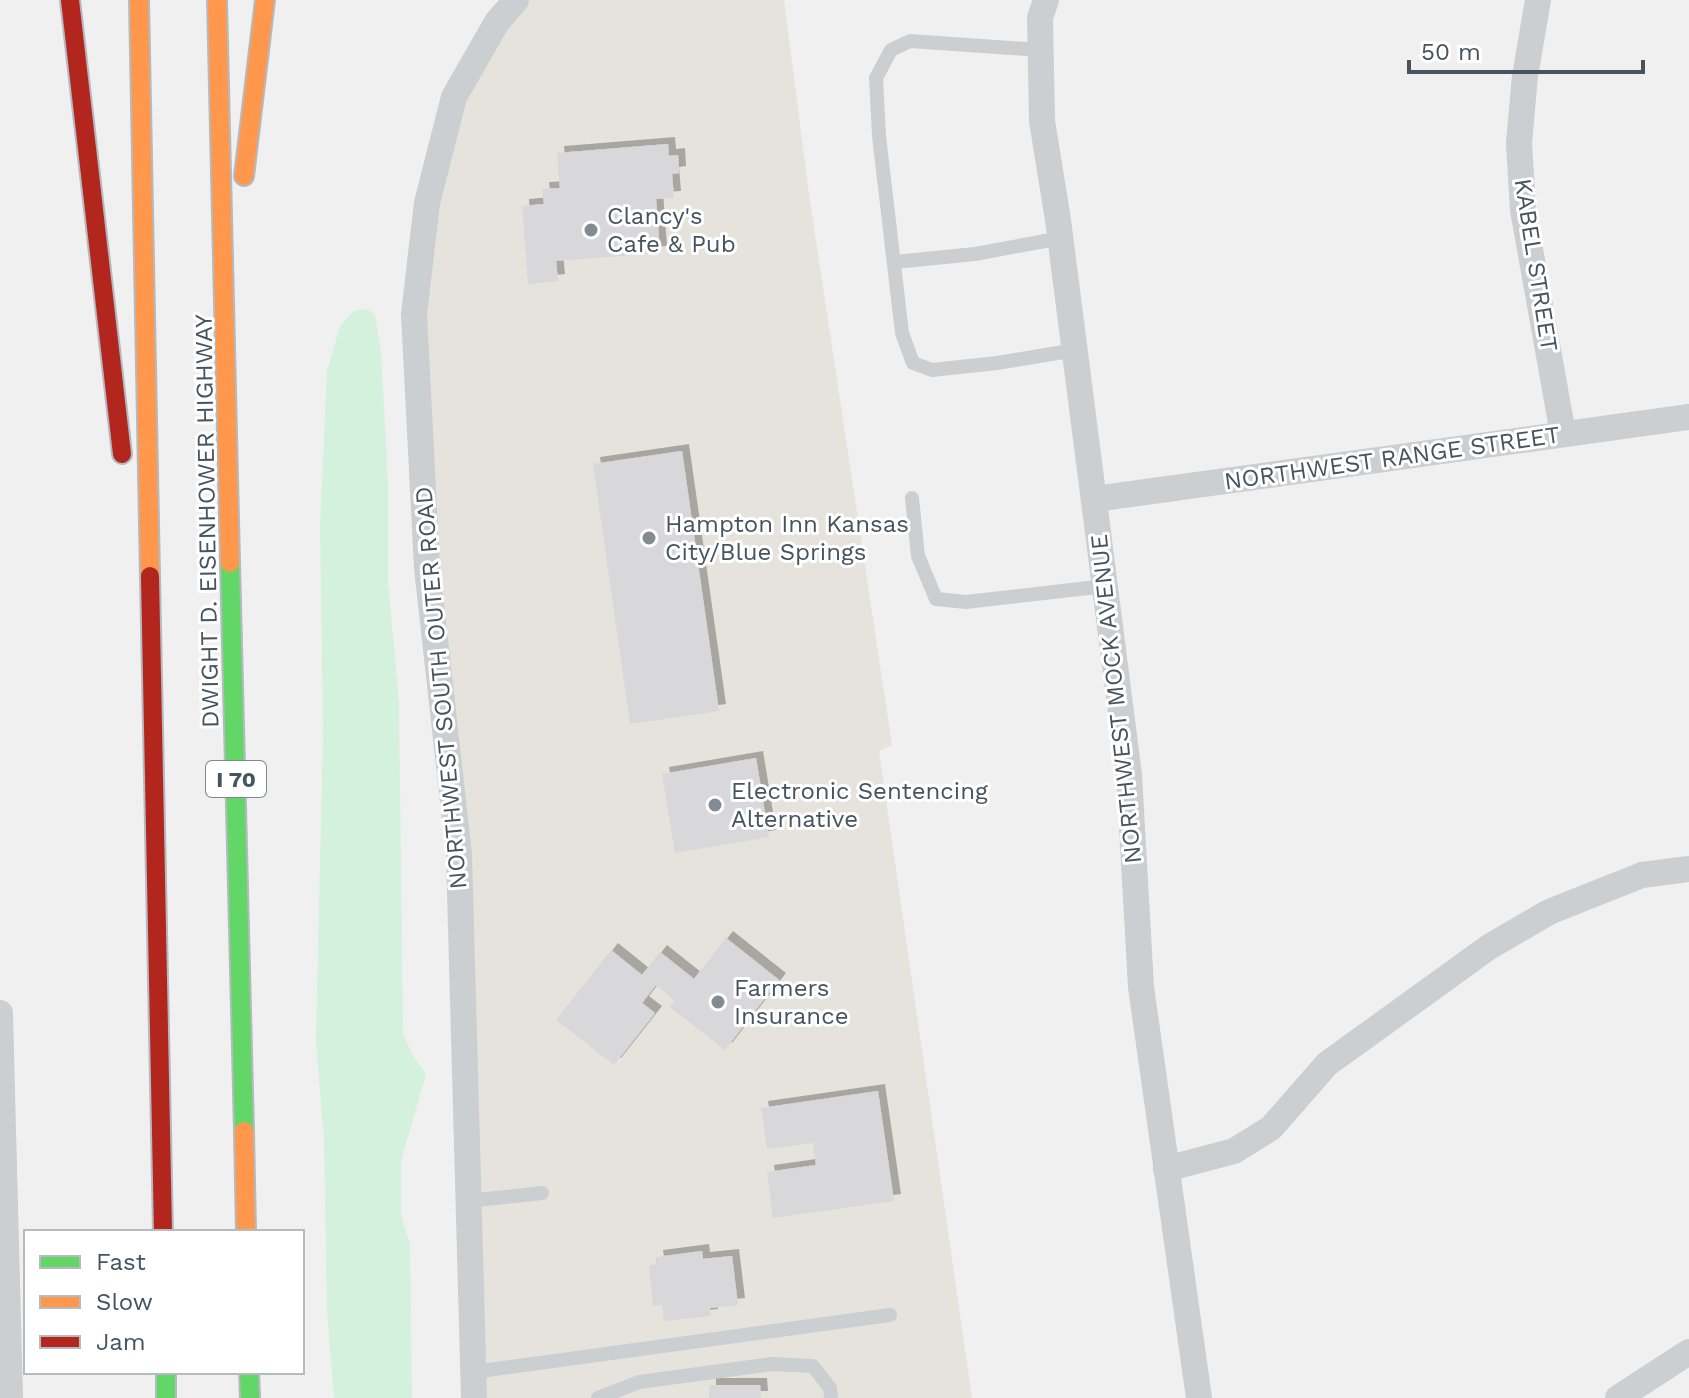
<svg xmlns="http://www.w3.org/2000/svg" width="1689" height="1398" font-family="'Work Sans',sans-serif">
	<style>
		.commercial { fill: #e6e3dd }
		.green { fill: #d3f1dd }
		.building { fill: #d8d8da; filter: url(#shadow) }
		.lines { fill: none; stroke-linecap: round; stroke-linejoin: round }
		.fast-casing { stroke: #b4bac0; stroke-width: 22 }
		.slow-casing { stroke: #b4bac0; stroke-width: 22 }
		.jam-casing { stroke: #b4bac0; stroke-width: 22 }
		.lane { stroke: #cbcfd1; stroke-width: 14 }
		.street { stroke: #cbcfd1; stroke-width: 26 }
		.fast { stroke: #63d668; stroke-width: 18 }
		.slow { stroke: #ff974d; stroke-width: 18 }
		.jam { stroke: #b3261e; stroke-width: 18 }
		.poi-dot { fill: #828b91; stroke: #fff; stroke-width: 3 }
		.labels { text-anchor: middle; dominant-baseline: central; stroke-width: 6; stroke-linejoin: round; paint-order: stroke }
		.shield { fill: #fff; stroke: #7e878e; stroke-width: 2 }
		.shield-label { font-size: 22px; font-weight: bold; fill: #46545e }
		.poi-label { font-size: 24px; fill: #46545e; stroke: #fff; text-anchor: start }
		.street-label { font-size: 24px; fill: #46545e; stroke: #fff }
	</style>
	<defs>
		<filter id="shadow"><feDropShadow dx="7" dy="-7" stdDeviation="0" flood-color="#0004"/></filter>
	</defs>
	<rect width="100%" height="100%" fill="#f1f0f0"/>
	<path class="commercial" d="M516 0H784L809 194 892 745 879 751 972 1398H474L459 855 416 348 454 97Z"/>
	<path class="green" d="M367 309 375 315 381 351 388 483V580L399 702 403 1033 413 1056 426 1074 401 1161V1215L410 1245 412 1398H334L327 1310 324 1140 316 1040 323 734 320 524 327 371 340 326 354 311Z"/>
	<g class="building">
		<path d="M668 144 669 156 678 155 679 173 672 174 674 198 656 199 660 253 556 261 558 281 528 284 522 206 544 204 542 189 560 188 557 153Z"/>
		<path d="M682 451 719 711 630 724 593 464Z"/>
		<path d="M756 758 769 837 675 853 662 774Z"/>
		<path d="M726 938 779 980 725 1050 670 1007 675 1001 656 985 642 1003 655 1013 614 1065 556 1020 611 950 642 975 660 952 694 979Z"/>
		<path d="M878 1091 894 1201 773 1218 767 1172 816 1165 813 1143 767 1149 761 1108Z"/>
		<path d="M702 1251 703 1259 732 1256 738 1305 710 1308 711 1316 664 1321 662 1305 653 1306 649 1265 657 1264 656 1257Z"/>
		<path d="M709 1385H760L761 1398H709Z"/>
	</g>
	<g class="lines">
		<defs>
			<g id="fast">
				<path d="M230 563 244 1131"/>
				<path d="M166 1372V1398"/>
				<path d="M249 1372 250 1398"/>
			</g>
			<g id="slow">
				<path d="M139 0 150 576"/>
				<path d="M217 0 230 563"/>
				<path d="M244 176 265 0"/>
				<path d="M244 1131 246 1232"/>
			</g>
			<g id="jam">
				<path d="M70 0 122 454"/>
				<path d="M150 576 163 1232"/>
			</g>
		</defs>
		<use href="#fast" class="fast-casing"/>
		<use href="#slow" class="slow-casing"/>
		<use href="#jam" class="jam-casing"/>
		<g class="lane">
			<path d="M1040 50 910 41 891 50 876 78 879 136 902 333 913 363 932 370 997 363 1076 350"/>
			<path d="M895 262 975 254 1061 238"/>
			<path d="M912 498 918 556 936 599 966 602 1106 586"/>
			<path d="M468 1201 542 1193"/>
			<path d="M473 1372 890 1315"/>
			<path d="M598 1398 639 1382 772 1364 813 1366 830 1388 831 1398"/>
		</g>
		<g class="street">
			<path d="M1046 0 1040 18 1042 121 1058 220 1129 775 1141 987 1199 1398"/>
			<path d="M1538 0 1525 76 1519 143 1523 210 1563 434"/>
			<path d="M1095 499 1689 417"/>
			<path d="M0 1013 10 1398"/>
			<path d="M1166 1169 1234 1151 1271 1128 1327 1064 1489 947 1549 912 1642 875 1689 869"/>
			<path d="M474 1398 459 855 427 568 414 314 427 203 454 97 497 22 516 0"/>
			<path d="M1618 1398 1689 1352"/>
		</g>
		<use href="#fast" class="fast"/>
		<use href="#slow" class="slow"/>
		<use href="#jam" class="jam"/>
	</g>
	<g class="poi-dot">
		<circle cx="591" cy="230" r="8"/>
		<circle cx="649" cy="538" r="8"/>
		<circle cx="715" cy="805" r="8"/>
		<circle cx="718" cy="1002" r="8"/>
	</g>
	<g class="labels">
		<rect class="shield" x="206" y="761" width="60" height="36" rx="6"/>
		<g class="shield-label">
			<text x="236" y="779">I 70</text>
		</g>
		<g class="poi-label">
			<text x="607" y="216">Clancy's<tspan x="607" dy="28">Cafe &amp; Pub</tspan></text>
			<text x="665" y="524">Hampton Inn Kansas<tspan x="665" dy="28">City/Blue Springs</tspan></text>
			<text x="731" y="791">Electronic Sentencing<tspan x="731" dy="28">Alternative</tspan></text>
			<text x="734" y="988">Farmers<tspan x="734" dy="28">Insurance</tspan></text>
		</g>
		<g class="street-label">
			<text transform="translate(1536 265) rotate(81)">KABEL STREET</text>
			<text transform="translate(1392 458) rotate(-8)">NORTHWEST RANGE STREET</text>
			<text transform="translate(207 521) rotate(-91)">DWIGHT D. EISENHOWER HIGHWAY</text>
			<text transform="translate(441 688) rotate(-95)">NORTHWEST SOUTH OUTER ROAD</text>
			<text transform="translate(1116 699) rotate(-96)">NORTHWEST MOCK AVENUE</text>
		</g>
	</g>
	<rect x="24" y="1230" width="280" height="144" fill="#ffffff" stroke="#b5bbbf" stroke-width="2"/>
	<rect x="40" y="1256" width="40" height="12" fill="#63d668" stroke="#b5bbbf" stroke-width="2"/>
	<text x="96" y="1270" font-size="24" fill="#46545e">Fast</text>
	<rect x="40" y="1296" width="40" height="12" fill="#ff974d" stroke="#b5bbbf" stroke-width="2"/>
	<text x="96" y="1310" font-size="24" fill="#46545e">Slow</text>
	<rect x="40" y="1336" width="40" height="12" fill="#b3261e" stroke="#b5bbbf" stroke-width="2"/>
	<text x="96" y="1350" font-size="24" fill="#46545e">Jam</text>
	<path d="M1409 60v12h234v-12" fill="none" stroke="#46545e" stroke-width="4"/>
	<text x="1421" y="60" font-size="24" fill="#46545e" stroke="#ffffff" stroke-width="6" paint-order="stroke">50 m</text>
</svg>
